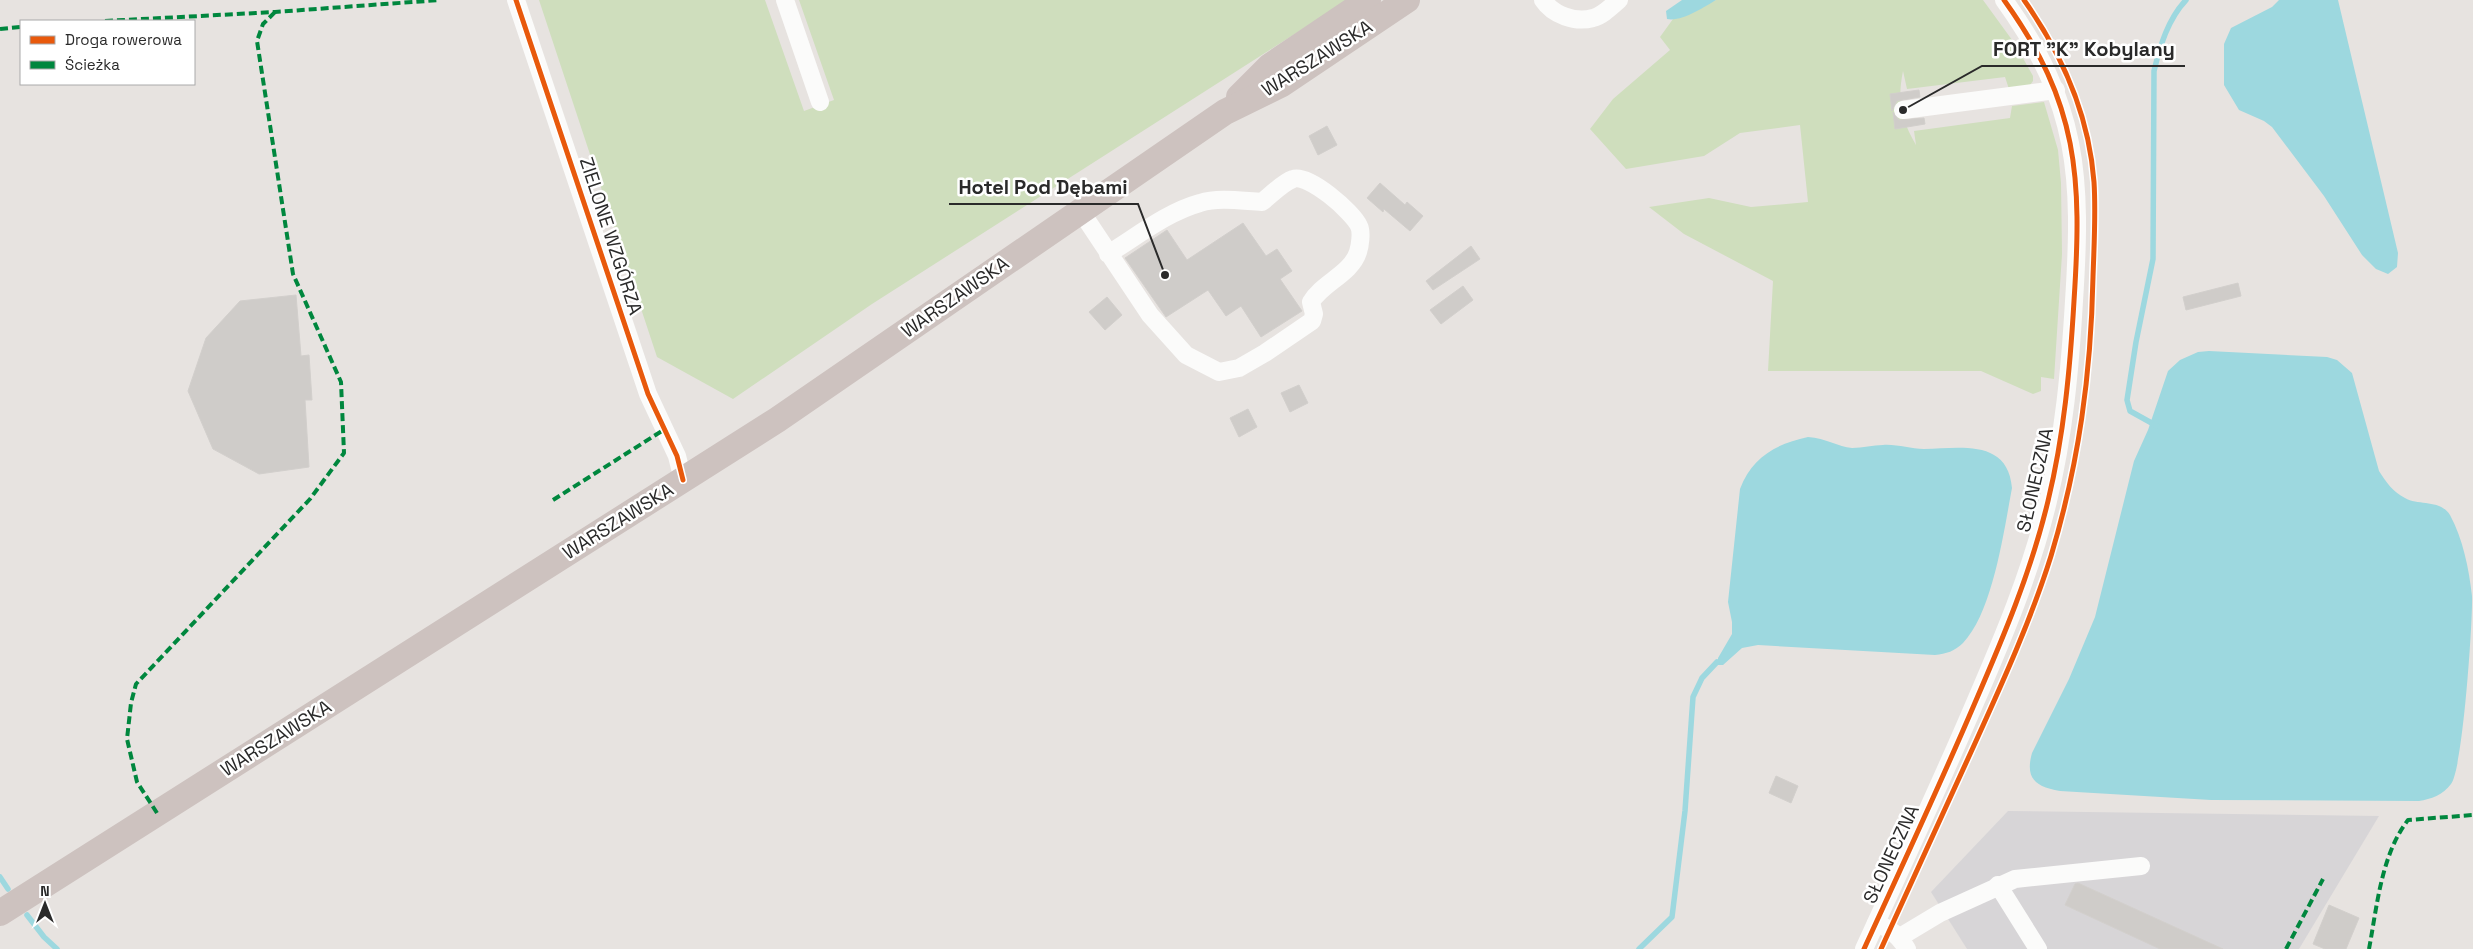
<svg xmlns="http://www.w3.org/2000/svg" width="2473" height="949" font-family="'Space Grotesk',sans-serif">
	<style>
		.industrial { fill: #d7d5d7 }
		.green { fill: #cfdebd }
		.water { fill: #9dd8df }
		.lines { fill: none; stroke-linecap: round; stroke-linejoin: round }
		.stream { stroke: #9dd8df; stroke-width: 5.5 }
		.building { fill: #cfccc9; stroke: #d2cfcc }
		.minor { stroke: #fbfbfa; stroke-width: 18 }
		.highway { stroke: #cdc2bf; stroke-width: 26 }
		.quiet { stroke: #00873e; stroke-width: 4; stroke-dasharray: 8 4; stroke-linecap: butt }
		.cycleway-casing { stroke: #fff; stroke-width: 8 }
		.cycleway { stroke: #e8590c; stroke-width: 5 }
		.labels { text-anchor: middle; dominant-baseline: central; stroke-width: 5; stroke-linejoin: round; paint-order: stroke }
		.street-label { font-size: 19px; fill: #2a2a2a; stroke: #fff }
		.leader { fill: none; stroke: #2a2a2a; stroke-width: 2 }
		.callout-dot { fill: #2a2a2a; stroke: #fff; stroke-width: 2 }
		.callout-label { font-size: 20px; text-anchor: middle; font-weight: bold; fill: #2a2a2a; stroke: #fff; stroke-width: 5; stroke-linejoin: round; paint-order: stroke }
	</style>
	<rect width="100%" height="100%" fill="#e7e3e0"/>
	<path class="industrial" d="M2008 811 2379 816 2299 949H1967L1931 892Z"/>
	<g class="green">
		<path d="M539 0H765L804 111 834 100 799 0H1348L872 304 733 399 657 357Z"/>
		<path d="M1716 0H1983L2015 44 2033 76V81L2030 85 2009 89 2005 77 1907 89 1903 71C1897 101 1901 119 1916 145L1914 131 2010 118 2012 106 2044 102 2058 150 2061 183 2062 254 2054 379 2041 377V391L2033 394 1981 371H1768L1773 281 1684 234 1649 207 1709 198 1751 207 1808 202 1800 125 1740 133 1704 156 1626 169 1590 129 1613 99 1670 50 1660 37 1673 19Z"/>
	</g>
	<g class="water">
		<path d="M1682 0H1716C1704 7 1682 22 1667 19L1666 11Z"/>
		<path d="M2279 0H2338L2398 253 2397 267 2388 274 2376 269 2362 255 2324 196 2272 127 2264 121 2239 110 2224 85V44L2231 28 2272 7Z"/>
		<path d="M2209 351 2327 357 2337 360 2352 373 2379 471C2386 482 2393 492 2405 498 2419 506 2440 499 2450 515 2463 539 2469 569 2472 596 2473 620 2463 769 2451 784 2443 795 2431 799 2419 801L2211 800 2060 791C2035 787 2025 778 2032 753L2069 679 2095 617 2134 461 2148 430 2168 371 2180 360 2198 352Z"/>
		<path d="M1808 437C1826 438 1838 447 1852 448 1863 448 1873 445 1883 445 1897 444 1910 449 1924 449 1961 448 2008 439 2012 488 2004 530 1993 612 1963 643 1955 651 1946 654 1935 655L1758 645 1742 648 1723 665H1718V658L1732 634V622L1728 602 1740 489C1752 457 1776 444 1808 437Z"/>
	</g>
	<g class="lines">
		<g class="stream">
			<path d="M2157 426 2130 411 2127 400 2136 342 2153 259 2154 71C2160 46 2168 19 2186 0"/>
			<path d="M0 877 8 889"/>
			<path d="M27 915 44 937 57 949"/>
			<path d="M1639 949 1672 917 1685 811 1693 697 1702 678 1717 662"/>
		</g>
	</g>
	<g class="building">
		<path d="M1919 90 1920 97 1897 101 1892 111 1890 94Z"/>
		<path d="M1893 112 1899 120 1924 118 1925 124 1895 129Z"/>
		<path d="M1327 126 1337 145 1318 155 1309 136Z"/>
		<path d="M1380 183 1405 205 1407 202 1423 216 1410 231 1384 209 1383 212 1367 198Z"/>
		<path d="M1243 223 1266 256 1277 249 1292 271 1280 279 1302 311 1261 337 1241 306 1226 316 1208 290 1166 317 1125 258 1167 230 1187 260Z"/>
		<path d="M1471 246 1480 259 1433 290 1426 281Z"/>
		<path d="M2238 283 2241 296 2186 310 2183 297Z"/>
		<path d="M1463 286 1473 300 1441 324 1430 310Z"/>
		<path d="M296 295 301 356 309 355 312 400H305L309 467 259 474 213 449 188 391 206 338 240 301Z"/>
		<path d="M1107 297 1122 315 1105 330 1089 312Z"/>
		<path d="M1299 385 1308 403 1290 412 1281 393Z"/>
		<path d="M1248 409 1257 427 1239 437 1230 418Z"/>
		<path d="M1776 776 1798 786 1791 803 1769 793Z"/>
		<path d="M2078 883 2223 949H2160L2065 905 2075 884Z"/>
		<path d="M2329 905 2359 918 2346 949H2325L2313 944Z"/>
	</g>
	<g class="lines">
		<g class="minor">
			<path d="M516 0 648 394 677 456 683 480"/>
			<path d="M785 0 820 102"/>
			<path d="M1543 0C1553 15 1575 23 1593 18 1602 16 1612 6 1619 0"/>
			<path d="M1903 110 2056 90"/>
			<path d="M1080 210 1150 315 1186 355 1219 372 1239 368 1265 353 1312 321 1314 314 1311 302C1322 283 1351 274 1358 252 1360 246 1362 232 1359 226 1353 212 1308 173 1293 179 1282 183 1271 195 1262 202 1242 201 1219 197 1200 203 1167 212 1136 237 1108 254"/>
			<path d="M1998 885 2038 949"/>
			<path d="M1876 923C1891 929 1898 935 1907 949"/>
			<path d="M1900 937 1940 913 2015 879 2141 866"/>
			<path d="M1864 949C1901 868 1939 787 1974 705 2003 638 2031 572 2048 501 2064 435 2070 369 2074 301 2082 178 2079 104 2004 0"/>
		</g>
		<g class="highway">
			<path d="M1239 97 1270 66 1368 0"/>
			<path d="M0 913 777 420 1225 112 1282 84 1407 0"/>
		</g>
		<g class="quiet">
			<path d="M105 21 275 12 440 0"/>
			<path d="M0 29 21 27"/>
			<path d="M553 500 665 429"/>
			<path d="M157 813 137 782 127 739 131 703 136 684 310 499 344 453 341 382 293 274 257 41 263 24 275 12"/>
			<path d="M2286 949 2323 879"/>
			<path d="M2369 949C2377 907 2381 855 2408 820L2473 815"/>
		</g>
		<defs>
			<g id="cycleway">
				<path d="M516 0 648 394 677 456 683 480"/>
				<path d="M1864 949C1901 868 1939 787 1974 705 2003 638 2031 572 2048 501 2064 435 2070 369 2074 301 2082 178 2079 104 2004 0"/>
				<path d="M1881 949C1911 883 1941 817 1971 752 2000 688 2030 623 2051 556 2079 463 2091 374 2093 277 2094 246 2096 213 2094 182 2089 115 2062 54 2024 0"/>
			</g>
		</defs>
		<use href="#cycleway" class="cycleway-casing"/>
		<use href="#cycleway" class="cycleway"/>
	</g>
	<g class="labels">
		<g class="street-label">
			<text transform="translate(1317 58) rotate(-32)">WARSZAWSKA</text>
			<text transform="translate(611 236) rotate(72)">ZIELONE WZGÓRZA</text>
			<text transform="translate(955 297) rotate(-35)">WARSZAWSKA</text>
			<text transform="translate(2035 480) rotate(-77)">SŁONECZNA</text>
			<text transform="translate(618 521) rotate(-32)">WARSZAWSKA</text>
			<text transform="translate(276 738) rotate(-32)">WARSZAWSKA</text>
			<text transform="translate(1891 854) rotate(-65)">SŁONECZNA</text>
		</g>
	</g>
	<path class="leader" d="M1903 110L1982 66H2185M1165 275L1138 204H949"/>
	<g class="callout-dot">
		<circle cx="1903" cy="110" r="5"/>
		<circle cx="1165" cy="275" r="5"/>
	</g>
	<g class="callout-label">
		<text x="2084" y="56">FORT "K" Kobylany</text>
		<text x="1043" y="194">Hotel Pod Dębami</text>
	</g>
	<rect x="20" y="20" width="175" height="65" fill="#ffffff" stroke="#aaaaaa"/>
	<rect x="30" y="36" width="25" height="8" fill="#e8590c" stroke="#aaaaaa"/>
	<text x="65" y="45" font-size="15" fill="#2a2a2a">Droga rowerowa</text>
	<rect x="30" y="61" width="25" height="8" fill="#00873e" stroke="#aaaaaa"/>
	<text x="65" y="70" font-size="15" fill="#2a2a2a">Ścieżka</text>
	<g transform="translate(45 904)" stroke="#ffffff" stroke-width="4" paint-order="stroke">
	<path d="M0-4L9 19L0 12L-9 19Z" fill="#2a2a2a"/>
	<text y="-8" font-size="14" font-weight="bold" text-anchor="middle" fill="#2a2a2a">N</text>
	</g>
</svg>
